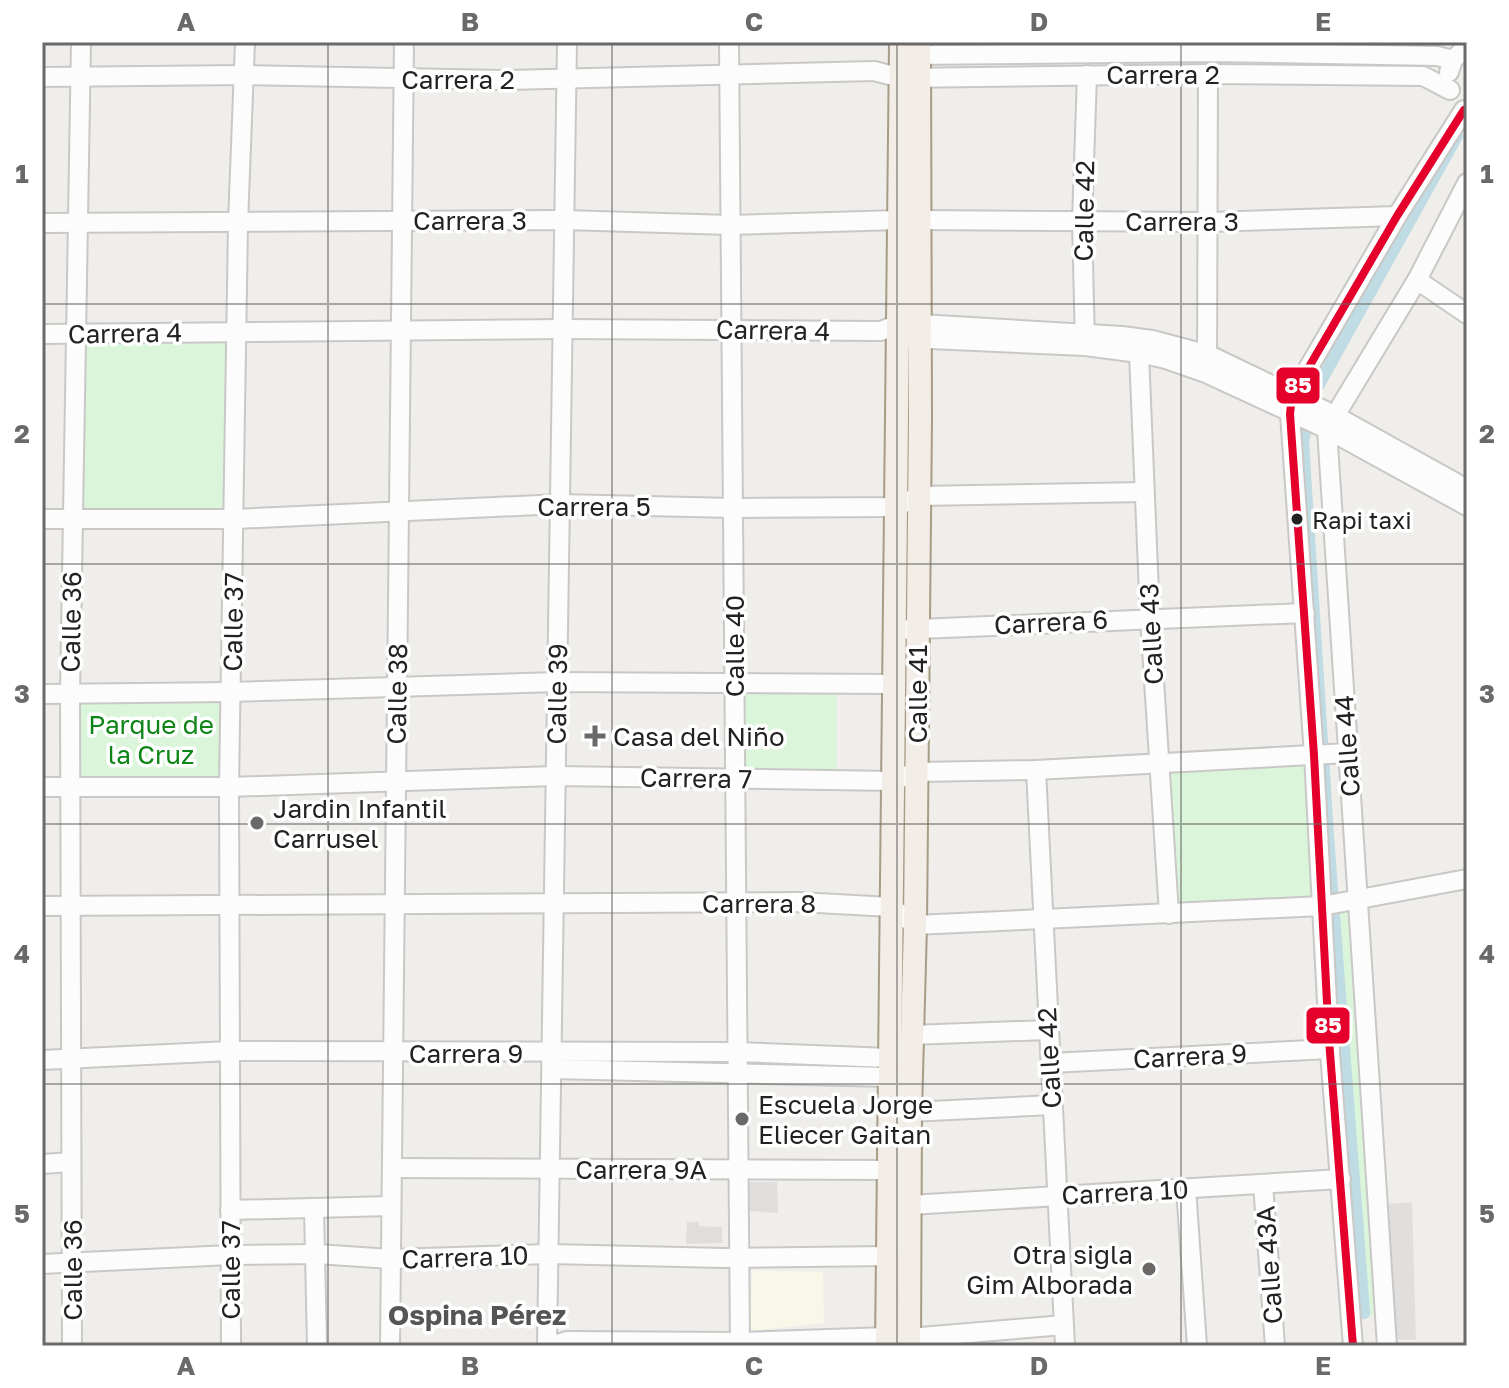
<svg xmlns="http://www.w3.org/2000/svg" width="1509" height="1388" font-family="'Golos Text',sans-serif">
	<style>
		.residential { fill: #dfdedc }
		.education { fill: #f8f7e8 }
		.park { fill: #daf5da }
		.parking { fill: #e0dfde }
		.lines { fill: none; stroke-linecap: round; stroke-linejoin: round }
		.canal { stroke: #bfdbe3; stroke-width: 12 }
		.minor-casing { stroke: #c9c8c7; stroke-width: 22 }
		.major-casing { stroke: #a79c86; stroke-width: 26 }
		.minor { stroke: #fdfcfc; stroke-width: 18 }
		.major { stroke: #f3ede7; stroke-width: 22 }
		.bus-1-casing { stroke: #fff; stroke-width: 14 }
		.bus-1 { stroke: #e4002b; stroke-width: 8 }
		.grid { fill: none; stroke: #6a6968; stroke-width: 2; stroke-opacity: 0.55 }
		.bus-dot { fill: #222; stroke: #fff; stroke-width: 3 }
		.poi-dot { fill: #6a6968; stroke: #fff; stroke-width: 3 }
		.labels { text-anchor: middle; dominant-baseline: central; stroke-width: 7; stroke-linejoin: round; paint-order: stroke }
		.bus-label { font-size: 24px; fill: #222; stroke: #fff; text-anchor: start }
		.street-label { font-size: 26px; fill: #222; stroke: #fff }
		.park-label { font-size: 26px; fill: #0c8416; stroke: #fff }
		.poi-label { font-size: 26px; fill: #222; stroke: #fff; text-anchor: start }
		.neighbourhood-label { font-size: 28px; font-weight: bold; fill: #555; stroke: #fff }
		.line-badge { stroke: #fff; stroke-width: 3 }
		.badge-label { font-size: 22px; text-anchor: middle; font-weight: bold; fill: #fff }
		.neatline { fill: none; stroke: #6a6968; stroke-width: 3 }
		.grid-label { font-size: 26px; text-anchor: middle; font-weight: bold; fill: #6a6968 }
	</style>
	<rect width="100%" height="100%" fill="#f0eeeb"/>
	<g class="residential">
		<path d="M748 1182H777L778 1213 748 1211Z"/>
		<path d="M687 1222H699V1226L722 1227V1243L686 1244Z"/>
	</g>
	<path class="education" d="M752 1270 823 1272 824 1323 750 1331Z"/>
	<g class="park">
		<path d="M82 337 231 339 230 512 76 514Z"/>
		<path d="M737 685 837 686V778L739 775Z"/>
		<path d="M74 694H227V783L76 784Z"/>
		<path d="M1308 766 1313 898 1175 904 1168 771Z"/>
		<path d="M1352 911 1378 1316 1359 1317 1330 913Z"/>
	</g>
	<path class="parking" d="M1412 1202 1416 1340 1392 1339 1383 1204Z"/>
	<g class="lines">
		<path class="canal" d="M1364 1313 1328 836 1303 441 1317 388 1457 136"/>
		<defs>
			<g id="minor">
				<path d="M729 42 740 1346"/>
				<path d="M909 55 1214 52 1437 56 1453 60"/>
				<path d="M1449 72 1453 60 1467 46"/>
				<path d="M42 77 244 75 503 80 874 71 901 78 1208 74 1423 76 1450 90"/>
				<path d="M920 220 1209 222 1397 216"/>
				<path d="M42 223 565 220 730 225 899 220"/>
				<path d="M1417 280 1467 314"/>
				<path d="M42 334 563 329 881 331 898 324H920L1122 336 1152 340 1209 355 1334 415 1467 489"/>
				<path d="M908 338 1085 346 1139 353 1166 359 1206 373 1327 429 1467 506"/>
				<path d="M1085 344 1082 221 1087 75"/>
				<path d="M1139 353 1150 618 1169 914"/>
				<path d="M1207 367 1208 74"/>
				<path d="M42 519H235L560 504 733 508 896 507 919 496 1144 492"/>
				<path d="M894 630 1305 613"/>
				<path d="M42 694 231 692 557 682 894 684"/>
				<path d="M1036 770 1065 1346"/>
				<path d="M42 787H229L556 776 893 781 916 772 1036 770 1348 753"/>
				<path d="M42 906 799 902 891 907 915 925 1322 906 1467 879"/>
				<path d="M911 1035 1048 1030"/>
				<path d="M42 1060 230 1051 737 1052 889 1058"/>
				<path d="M1050 1063 1330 1049"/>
				<path d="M552 1069 889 1077"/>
				<path d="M910 1112 1052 1105"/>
				<path d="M42 1164 71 1162"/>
				<path d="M392 1168 889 1170"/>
				<path d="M1263 1184 1275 1346"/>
				<path d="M1186 1188 1197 1346"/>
				<path d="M910 1205 1341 1179"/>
				<path d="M314 1209 317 1346"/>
				<path d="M230 1210 391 1206"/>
				<path d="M42 1264 230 1255 317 1254 391 1259 549 1254 724 1258 888 1256"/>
				<path d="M909 1338 1064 1325"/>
				<path d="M72 1346 70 694 81 42"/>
				<path d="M231 1346 229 787 238 223 245 42"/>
				<path d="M390 1346 404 42"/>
				<path d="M547 1346 567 42"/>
				<path d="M551 1346 567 1341 740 1342 887 1337"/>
				<path d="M1353 1346 1329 1040 1314 755 1290 414 1292 396 1397 216 1464 110"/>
				<path d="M1387 1346 1327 429 1417 280 1467 183"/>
			</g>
			<g id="major">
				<path d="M887 1346 901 42"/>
				<path d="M909 1346 910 1112 915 925 920 419 919 42"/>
			</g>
		</defs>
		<use href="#minor" class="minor-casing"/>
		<use href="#major" class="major-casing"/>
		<use href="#minor" class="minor"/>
		<use href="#major" class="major"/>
		<defs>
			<path id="bus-1" d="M1353 1346 1329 1040 1314 755 1290 414 1292 396 1397 216 1464 110"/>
		</defs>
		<use href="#bus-1" class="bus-1-casing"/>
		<use href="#bus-1" class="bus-1"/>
	</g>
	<path class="grid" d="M328 42V1346M612 42V1346M897 42V1346M1181 42V1346M42 304H1467M42 564H1467M42 824H1467M42 1084H1467"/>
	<circle class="bus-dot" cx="1297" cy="519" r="7"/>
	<g class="poi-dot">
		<path d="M591 724h8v8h8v8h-8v8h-8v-8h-8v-8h8z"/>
		<circle cx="257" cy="823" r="8"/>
		<circle cx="742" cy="1119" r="8"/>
		<circle cx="1149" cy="1269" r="8"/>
	</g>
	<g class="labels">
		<g class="bus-label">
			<text x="1312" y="519">Rapi taxi</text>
		</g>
		<g class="street-label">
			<text x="1163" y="74">Carrera 2</text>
			<text x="458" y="79">Carrera 2</text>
			<text transform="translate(1084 211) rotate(-89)">Calle 42</text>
			<text x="470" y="220">Carrera 3</text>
			<text x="1182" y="221">Carrera 3</text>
			<text transform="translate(773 330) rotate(1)">Carrera 4</text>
			<text transform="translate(125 333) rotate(-1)">Carrera 4</text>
			<text x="594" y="506">Carrera 5</text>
			<text transform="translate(71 622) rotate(-89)">Calle 36</text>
			<text transform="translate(233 622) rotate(-89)">Calle 37</text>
			<text transform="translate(1051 622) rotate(-3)">Carrera 6</text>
			<text transform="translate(1151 634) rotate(-93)">Calle 43</text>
			<text transform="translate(734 646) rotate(-90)">Calle 40</text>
			<text transform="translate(397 694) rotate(-89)">Calle 38</text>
			<text transform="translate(557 694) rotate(-89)">Calle 39</text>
			<text transform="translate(917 694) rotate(-90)">Calle 41</text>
			<text transform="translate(1347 746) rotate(-94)">Calle 44</text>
			<text transform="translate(696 778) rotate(1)">Carrera 7</text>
			<text x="759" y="903">Carrera 8</text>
			<text x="466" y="1053">Carrera 9</text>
			<text transform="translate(1190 1056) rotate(-3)">Carrera 9</text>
			<text transform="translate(1049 1058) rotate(-93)">Calle 42</text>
			<text x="641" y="1169">Carrera 9A</text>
			<text transform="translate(1125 1192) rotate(-3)">Carrera 10</text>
			<text transform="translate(465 1257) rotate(-2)">Carrera 10</text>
			<text transform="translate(1269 1265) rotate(-94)">Calle 43A</text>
			<text transform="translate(72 1270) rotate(-90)">Calle 36</text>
			<text transform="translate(230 1270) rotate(-90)">Calle 37</text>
		</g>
		<g class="park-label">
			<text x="151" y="724">Parque de<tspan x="151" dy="30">la Cruz</tspan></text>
		</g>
		<g class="poi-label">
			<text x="613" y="736">Casa del Niño</text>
			<text x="273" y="808">Jardin Infantil<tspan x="273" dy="30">Carrusel</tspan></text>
			<text x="758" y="1104">Escuela Jorge<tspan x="758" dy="30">Eliecer Gaitan</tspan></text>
			<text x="1133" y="1254" text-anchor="end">Otra sigla<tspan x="1133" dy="30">Gim Alborada</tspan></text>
		</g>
		<g class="neighbourhood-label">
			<text x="477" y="1314">Ospina Pérez</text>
		</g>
	</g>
	<g class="line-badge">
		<rect x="1275" y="366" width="46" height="39" rx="8" fill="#e4002b"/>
		<rect x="1305" y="1006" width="46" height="39" rx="8" fill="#e4002b"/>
	</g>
	<g class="badge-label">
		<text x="1298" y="393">85</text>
		<text x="1328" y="1033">85</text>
	</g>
	<rect width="1509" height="1388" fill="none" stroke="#ffffff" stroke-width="88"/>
	<rect x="44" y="44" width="1421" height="1300" class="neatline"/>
	<g class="grid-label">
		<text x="186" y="31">A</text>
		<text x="470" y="31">B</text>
		<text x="754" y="31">C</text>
		<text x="1039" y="31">D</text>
		<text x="1323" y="31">E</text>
		<text x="22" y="183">1</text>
		<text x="1487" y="183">1</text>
		<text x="22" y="443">2</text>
		<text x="1487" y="443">2</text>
		<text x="22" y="703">3</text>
		<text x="1487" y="703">3</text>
		<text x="22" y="963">4</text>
		<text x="1487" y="963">4</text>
		<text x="22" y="1223">5</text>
		<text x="1487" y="1223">5</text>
		<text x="186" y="1375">A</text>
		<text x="470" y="1375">B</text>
		<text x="754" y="1375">C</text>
		<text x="1039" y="1375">D</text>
		<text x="1323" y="1375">E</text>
	</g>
</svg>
